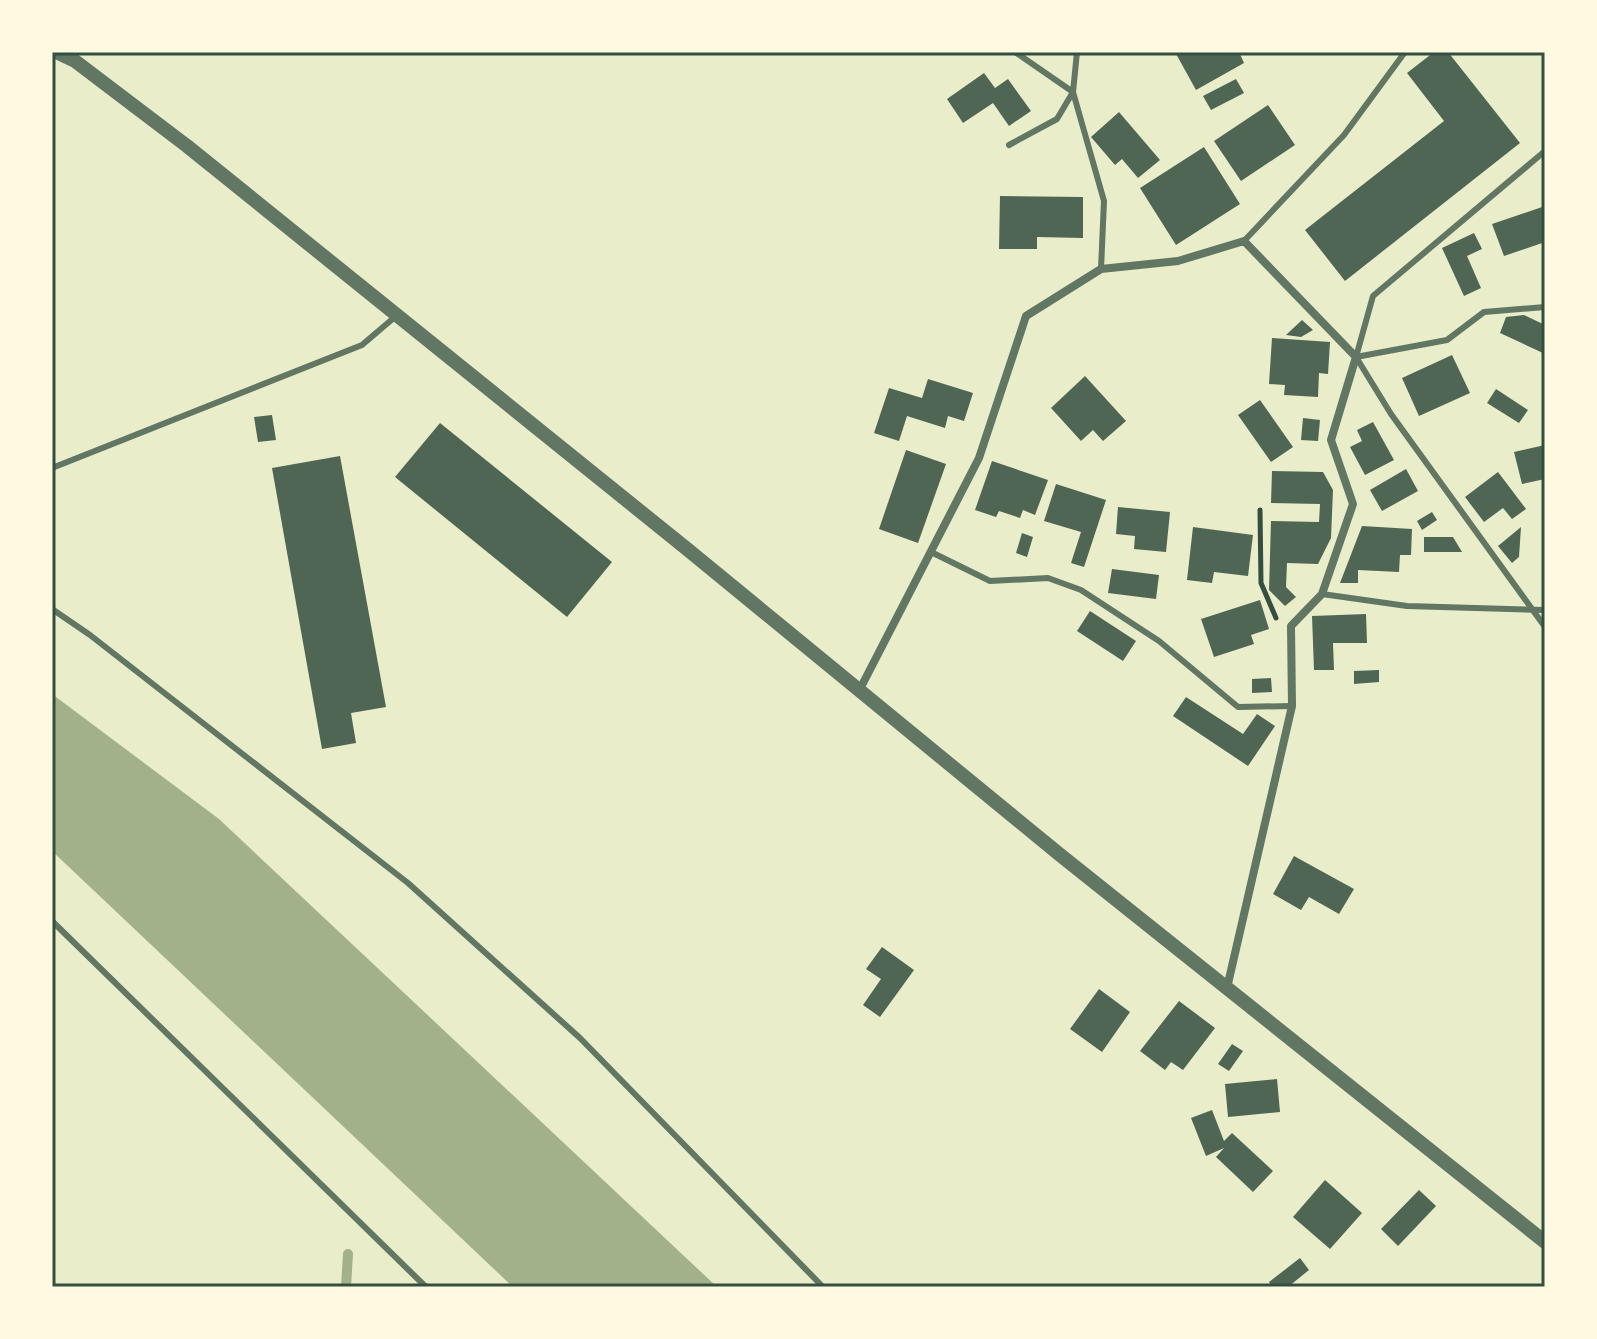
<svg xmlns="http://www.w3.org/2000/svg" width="1597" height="1339" font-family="Poppins,sans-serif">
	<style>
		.water { fill: #a3b18a }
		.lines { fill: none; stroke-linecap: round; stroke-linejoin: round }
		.stream { stroke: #a3b18a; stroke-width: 10 }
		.building { fill: #4f6655 }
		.path { stroke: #344e41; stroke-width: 5 }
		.service { stroke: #617663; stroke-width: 6 }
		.minor { stroke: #617663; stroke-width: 8 }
		.tertiary { stroke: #617663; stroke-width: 14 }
		.neatline { fill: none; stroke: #344e41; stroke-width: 3 }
	</style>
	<rect width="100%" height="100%" fill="#e9edc9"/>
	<path class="water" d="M52 694 219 819 717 1287H513L52 851Z"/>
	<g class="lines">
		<path class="stream" d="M346 1287 348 1254"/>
	</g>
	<g class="building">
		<path d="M1175 52H1239L1244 63 1196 90Z"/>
		<path d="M1434 52H1448L1520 143 1345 281 1305 230 1444 121 1407 73Z"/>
		<path d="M984 73 995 88 1008 79 1031 111 1009 126 993 103 963 123 947 99Z"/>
		<path d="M1236 79 1244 93 1211 110 1203 96Z"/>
		<path d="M1268 105 1295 145 1241 181 1214 141Z"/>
		<path d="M1119 112 1160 160 1138 178 1122 159 1115 165 1091 137Z"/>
		<path d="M1204 147 1240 204 1176 245 1140 188Z"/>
		<path d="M1000 196 1083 197V238L1037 237V249H999Z"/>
		<path d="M1545 206V242L1504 256 1492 224Z"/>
		<path d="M1474 233 1482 249 1467 256 1481 288 1464 296 1442 248Z"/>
		<path d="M1524 315 1545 325V349L1543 353 1500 333 1506 317Z"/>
		<path d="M1302 320 1313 330 1301 337 1286 335Z"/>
		<path d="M1272 338 1330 342 1328 374 1319 373 1318 397 1284 395 1285 385 1269 384Z"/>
		<path d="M1452 355 1470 393 1419 416 1402 378Z"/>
		<path d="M1085 376 1126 421 1103 441 1093 430 1081 441 1051 408Z"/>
		<path d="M928 379 973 393 964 421 948 416 945 428 907 416 899 441 874 433 889 388 922 398Z"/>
		<path d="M1496 389 1528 410 1519 423 1487 403Z"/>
		<path d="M1260 400 1293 447 1271 462 1238 415Z"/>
		<path d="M272 415 276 440 258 442 254 417Z"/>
		<path d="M1303 418 1320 420 1318 441 1301 440Z"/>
		<path d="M1373 422 1394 460 1365 475 1350 447 1362 441 1357 430Z"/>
		<path d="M440 423 612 562 567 617 395 477Z"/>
		<path d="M1545 445V479L1522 484 1514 452Z"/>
		<path d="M906 450 946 464 918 543 879 529Z"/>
		<path d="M340 456 386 707 351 713 356 743 322 749 272 468Z"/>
		<path d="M992 461 1048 480 1035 515 1023 510 1020 518 999 511 996 517 975 510Z"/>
		<path d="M1406 469 1418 491 1382 511 1370 490Z"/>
		<path d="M1272 471 1323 472 1333 490 1331 538 1318 564 1287 563 1286 587 1296 597 1285 606 1269 590 1271 521 1319 522 1320 504 1271 503Z"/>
		<path d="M1498 472 1526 509 1512 519 1503 508 1484 522 1465 497Z"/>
		<path d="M1056 484 1106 500 1084 567 1071 563 1081 532 1044 521Z"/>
		<path d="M1118 507 1170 512 1166 552 1134 549 1135 536 1116 534Z"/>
		<path d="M1432 512 1437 520 1422 530 1417 521Z"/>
		<path d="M1362 526 1412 529 1411 555H1400L1399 572 1358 570V583H1340Z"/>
		<path d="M1193 527 1253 535 1248 576 1214 572 1212 583 1187 580Z"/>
		<path d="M1521 527 1519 557 1512 563 1498 546Z"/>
		<path d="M1022 533 1033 537 1027 557 1016 553Z"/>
		<path d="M1424 537H1453L1462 552H1424Z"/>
		<path d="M1112 569 1159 575 1156 599 1108 593Z"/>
		<path d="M1260 600 1269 629 1251 635 1254 644 1214 657 1201 619Z"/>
		<path d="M1090 611 1136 641 1123 661 1077 631Z"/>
		<path d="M1366 614 1367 643H1333L1334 670H1314L1312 616Z"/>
		<path d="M1379 670V682L1354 684V671Z"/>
		<path d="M1271 678 1272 692 1252 693V679Z"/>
		<path d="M1186 697 1243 734 1257 714 1275 726 1248 766 1173 716Z"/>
		<path d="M1294 856 1354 889 1339 914 1309 897 1301 910 1273 894Z"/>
		<path d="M882 947 914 970 880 1017 863 1005 881 979 866 969Z"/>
		<path d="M1099 989 1130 1012 1102 1052 1070 1029Z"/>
		<path d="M1179 1001 1215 1028 1183 1070 1171 1062 1165 1070 1140 1051Z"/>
		<path d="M1232 1044 1243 1051 1229 1071 1218 1064Z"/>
		<path d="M1277 1079 1280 1112 1228 1117 1225 1084Z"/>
		<path d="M1212 1110 1224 1141 1232 1133 1273 1171 1253 1192 1216 1157 1224 1148 1206 1156 1191 1118Z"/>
		<path d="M1325 1180 1362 1213 1330 1249 1293 1217Z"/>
		<path d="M1419 1190 1436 1206 1398 1246 1381 1229Z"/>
		<path d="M1300 1258 1309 1270 1288 1287H1272L1269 1282Z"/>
	</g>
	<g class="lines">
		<path class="path" d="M1260 510 1261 583 1276 618"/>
		<g class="service">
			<path d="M1015 52 1073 92 1104 201 1101 269"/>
			<path d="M1009 145 1057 119 1073 92 1077 52"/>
			<path d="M1545 151 1373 296 1356 357 1391 414 1545 627"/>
			<path d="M1244 241 1344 135 1405 52"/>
			<path d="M1356 357 1447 340 1484 312 1545 307"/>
			<path d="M52 468 362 345 396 316"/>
			<path d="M931 552 990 581 1048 578 1081 590 1159 641 1238 707 1292 706"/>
			<path d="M1322 594 1407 606 1545 610"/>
			<path d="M52 609 90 635 408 883 580 1038 823 1287"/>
			<path d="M52 921 426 1287"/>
		</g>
		<path class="minor" d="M859 691 979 458 1026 316 1101 269 1178 261 1244 241 1356 357 1331 440 1353 504 1322 594 1291 626 1292 706 1227 988"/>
		<path class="tertiary" d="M56 52 75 61 187 146 687 549 1059 854 1545 1242"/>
	</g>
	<rect width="1597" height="1339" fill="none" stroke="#fefae0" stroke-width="108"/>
	<rect x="54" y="54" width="1489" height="1231" class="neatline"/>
</svg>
